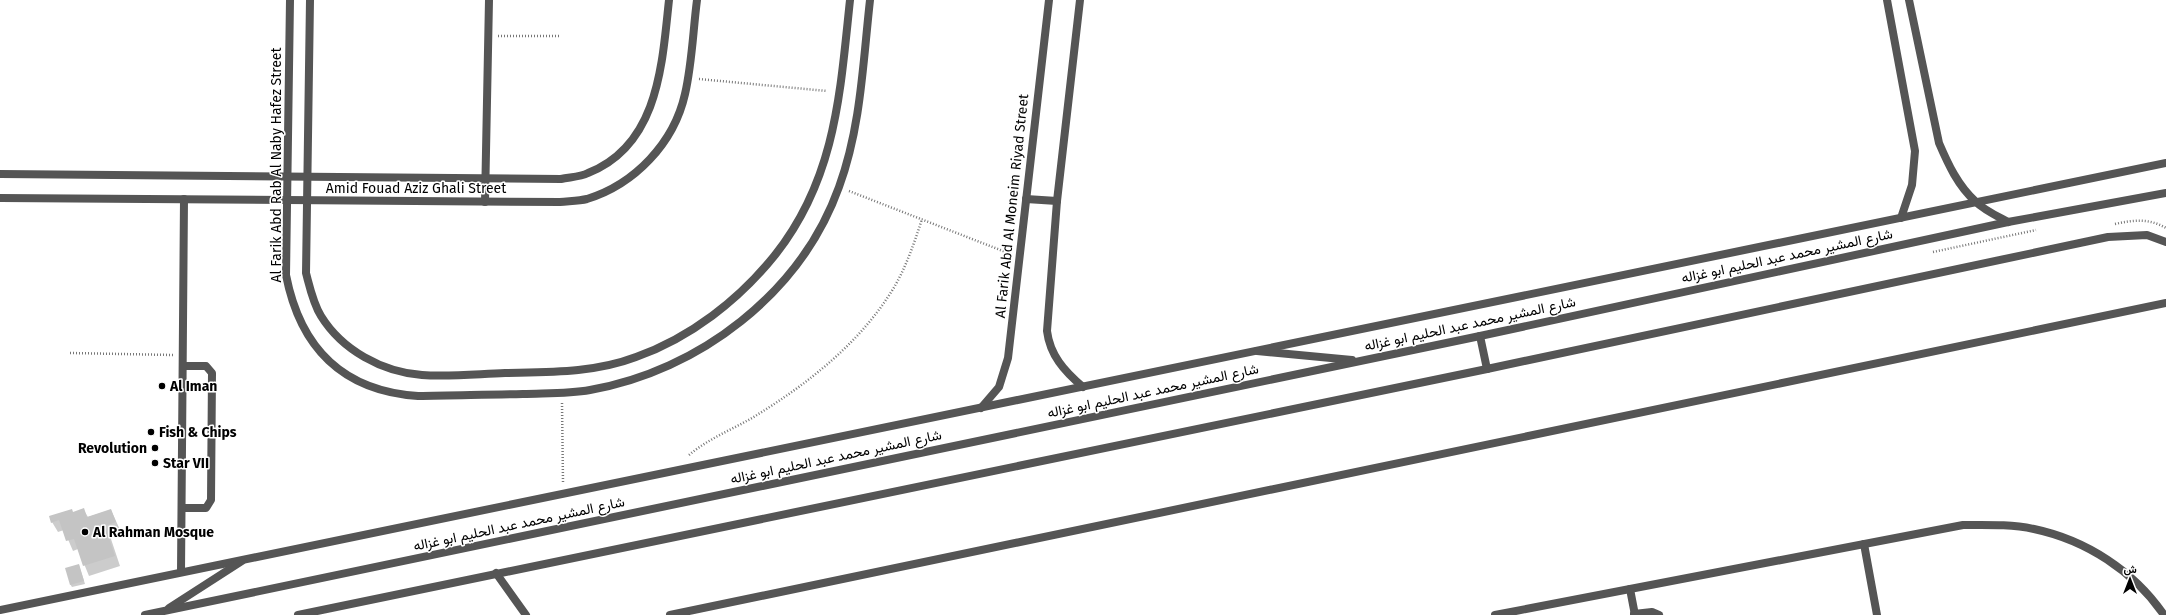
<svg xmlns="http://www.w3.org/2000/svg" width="2166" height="615" font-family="'Fira Sans',Vazirmatn,sans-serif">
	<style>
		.shadow { fill: #0003 }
		.building { fill: #c4c4c4 }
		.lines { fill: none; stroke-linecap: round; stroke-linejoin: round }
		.path { stroke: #777; stroke-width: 2.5; stroke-dasharray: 1 2; stroke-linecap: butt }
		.service { stroke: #555; stroke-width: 8 }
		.minor { stroke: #555; stroke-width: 8 }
		.tertiary { stroke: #555; stroke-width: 8 }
		.poi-dot { fill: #000; stroke: #fff; stroke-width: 1.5 }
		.labels { text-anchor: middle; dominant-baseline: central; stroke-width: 3; stroke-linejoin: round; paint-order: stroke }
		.street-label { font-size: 14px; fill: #000; stroke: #fff }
		.poi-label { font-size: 14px; font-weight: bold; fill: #000; stroke: #fff; text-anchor: start }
	</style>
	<rect width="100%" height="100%" fill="#fff"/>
	<g class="shadow">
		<path d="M83 509 88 517 111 510 121 532 110 536 120 566 89 576 78 549 73 551 64 530 58 532 52 522Z"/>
		<path d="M79 565 85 584 72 587 70 584Z"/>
	</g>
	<g class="building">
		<path d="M84 508 87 517 111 509 116 522 105 526 115 556 83 566 74 539 66 541 59 520 51 523 49 516 72 509 73 512Z"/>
		<path d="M79 564 84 581 70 585 65 568Z"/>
	</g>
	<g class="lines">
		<g class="path">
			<path d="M498 36H561"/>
			<path d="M699 79 827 91"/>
			<path d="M849 191 1008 253"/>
			<path d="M2115 224C2133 220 2149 218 2166 228"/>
			<path d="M1933 252 2036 230"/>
			<path d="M70 353 173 355"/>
			<path d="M562 403 563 482"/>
			<path d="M689 455C708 439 731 430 752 418 808 384 863 341 896 284 907 264 915 241 922 219"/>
		</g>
		<g class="service">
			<path d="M182 508H206L211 500 212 373 206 366H183"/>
			<path d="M1634 614 1652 612 1659 615"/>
		</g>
		<g class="minor">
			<path d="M290 0 286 275C300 347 342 391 418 396 453 395 488 395 523 394 545 393 568 394 590 390 699 371 801 293 839 187 861 127 863 62 870 0"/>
			<path d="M310 0 306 273C310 288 313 303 321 316 342 350 382 372 422 375 449 377 477 374 505 373 549 372 594 373 636 357 690 338 739 300 775 255 836 178 840 93 850 0"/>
			<path d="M1887 0 1915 151 1912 185 1901 218"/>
			<path d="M1909 0 1939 143C1948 164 1958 186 1976 202 1984 210 1997 216 2008 222"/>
			<path d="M0 174 561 179C570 177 580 177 588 173 659 145 662 64 669 0"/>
			<path d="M0 198 560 202C569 201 579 201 587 199 635 184 674 143 685 94 692 64 693 31 697 0"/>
			<path d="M485 202 489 0"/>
			<path d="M1864 544 1877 615"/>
			<path d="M181 572 184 199"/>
			<path d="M496 573 526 615"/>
			<path d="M1630 589 1635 615"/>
			<path d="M0 610 2166 163"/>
			<path d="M670 615 2166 303"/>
			<path d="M1495 615 1963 525C1987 525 2010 524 2034 529 2086 540 2134 571 2164 615"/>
		</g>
		<g class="tertiary">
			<path d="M1080 0 1057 201 1047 331C1050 355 1064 371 1083 387"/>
			<path d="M1026 199 1057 201"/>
			<path d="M1480 336 1487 369"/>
			<path d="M1257 351 1352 360"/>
			<path d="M981 408 999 387 1008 358 1049 0"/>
			<path d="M169 608 242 561"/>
			<path d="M145 615 1480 336 2008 222 2166 193"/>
			<path d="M298 615 1487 369 2108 237 2147 235 2166 242"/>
		</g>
	</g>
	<g class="poi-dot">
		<circle cx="162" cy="386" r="4"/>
		<circle cx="151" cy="432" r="4"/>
		<circle cx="155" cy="448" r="4"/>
		<circle cx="155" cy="463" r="4"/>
		<circle cx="85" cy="532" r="4"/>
	</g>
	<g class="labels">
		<g class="street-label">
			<text transform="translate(276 165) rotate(-90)">Al Farik Abd Rab Al Naby Hafez Street</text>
			<text x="416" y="188">Amid Fouad Aziz Ghali Street</text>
			<text transform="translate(1012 206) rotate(-84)">Al Farik Abd Al Moneim Riyad Street</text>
			<text transform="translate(1787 256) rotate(-12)">شارع المشير محمد عبد الحليم ابو غزاله</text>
			<text transform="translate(1470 324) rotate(-12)">شارع المشير محمد عبد الحليم ابو غزاله</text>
			<text transform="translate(1153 391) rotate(-12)">شارع المشير محمد عبد الحليم ابو غزاله</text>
			<text transform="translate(836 457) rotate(-12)">شارع المشير محمد عبد الحليم ابو غزاله</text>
			<text transform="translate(519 524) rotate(-12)">شارع المشير محمد عبد الحليم ابو غزاله</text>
		</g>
		<g class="poi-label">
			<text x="170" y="386">Al Iman</text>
			<text x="159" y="432">Fish &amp; Chips</text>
			<text x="147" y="448" text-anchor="end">Revolution</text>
			<text x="163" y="463">Star VII</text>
			<text x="93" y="532">Al Rahman Mosque</text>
		</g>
	</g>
	<g transform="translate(2130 579)" stroke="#ffffff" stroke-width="3" paint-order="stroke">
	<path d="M0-3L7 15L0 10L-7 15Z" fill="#000000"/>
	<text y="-6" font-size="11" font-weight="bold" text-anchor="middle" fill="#000000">ش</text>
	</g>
</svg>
